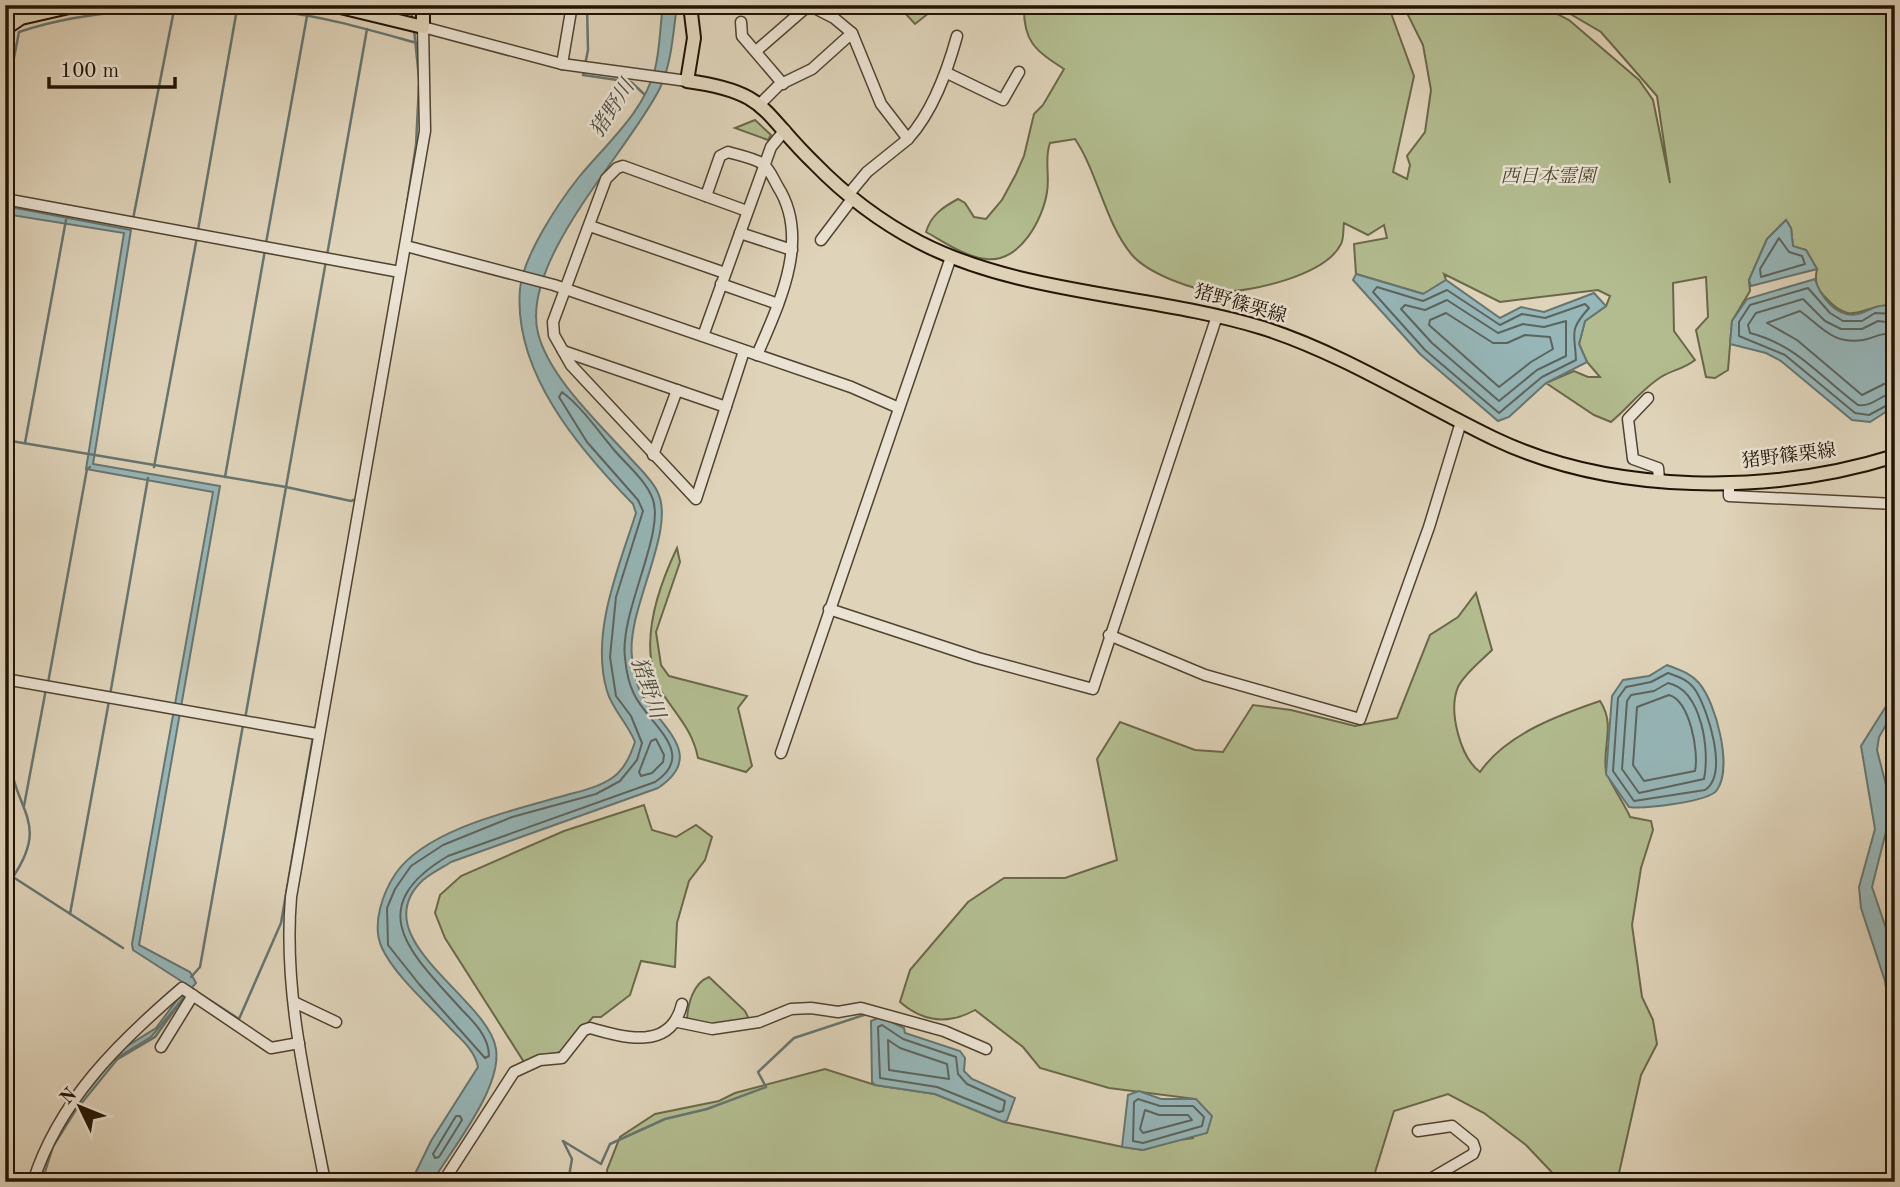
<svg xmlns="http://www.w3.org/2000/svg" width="1900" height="1187" font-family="'Old Standard TT','Noto Serif JP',serif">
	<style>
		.green { fill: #b2bc8f; stroke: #6a6849; stroke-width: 2 }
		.water { fill: #96b6b8; stroke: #677570; stroke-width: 2 }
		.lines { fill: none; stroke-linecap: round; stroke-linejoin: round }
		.shore { stroke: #5c645e; stroke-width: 2 }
		.stream { stroke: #677570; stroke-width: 2.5 }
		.minor-casing { stroke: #504330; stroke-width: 13 }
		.major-casing { stroke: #211303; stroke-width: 16 }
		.minor { stroke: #eae2d2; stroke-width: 10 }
		.major { stroke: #dfd3b9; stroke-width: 12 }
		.labels { text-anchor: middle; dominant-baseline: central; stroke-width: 5; stroke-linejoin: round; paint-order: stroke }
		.park-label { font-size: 19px; font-style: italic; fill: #4c462d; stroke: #eae2d2 }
		.street-label { font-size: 19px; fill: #211303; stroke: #eae2d2 }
		.water-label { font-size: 21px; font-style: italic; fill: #4a4c42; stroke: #eae2d2 }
	</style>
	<rect width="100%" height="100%" fill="#dfd3b9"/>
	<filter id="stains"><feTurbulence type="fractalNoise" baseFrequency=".00286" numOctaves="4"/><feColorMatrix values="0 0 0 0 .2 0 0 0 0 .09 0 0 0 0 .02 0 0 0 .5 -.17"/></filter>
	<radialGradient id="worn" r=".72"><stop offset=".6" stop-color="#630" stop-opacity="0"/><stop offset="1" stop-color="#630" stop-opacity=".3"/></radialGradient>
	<g class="green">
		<path d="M905 5H939L915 24 903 11Z"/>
		<path d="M1024 5H1388L1414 76 1393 172 1407 179 1410 165 1407 156 1425 132 1431 90 1423 45 1407 13 1406 5H1540L1569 20 1639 80 1653 100 1670 183 1657 96 1601 32 1555 5H1895V275L1888 291 1890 305C1860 306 1852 327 1826 298 1817 289 1814 282 1817 269L1806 250 1793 247 1791 228 1786 220 1767 239 1749 280 1750 291 1732 321 1728 370 1715 378 1706 377 1696 330 1708 317 1706 277 1673 283 1674 331 1695 360C1684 369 1672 370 1661 377 1642 389 1628 408 1611 422L1594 415 1546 383 1574 371 1588 377H1600L1587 362 1579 344 1585 321 1606 306 1610 296 1598 290 1500 302 1444 274 1446 280 1424 294 1356 274 1354 244 1387 238 1384 225 1368 235 1344 223C1343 229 1344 238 1341 244 1326 275 1252 292 1220 292 1194 291 1149 274 1132 255 1105 223 1098 173 1075 139L1050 143C1044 159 1050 175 1047 192 1043 219 1020 263 986 259 965 257 944 242 926 232 931 215 943 207 958 199L965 203 974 217 986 219 1002 200 1016 174 1024 156 1034 114 1043 105 1064 69C1035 50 1023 42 1024 5Z"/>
		<path d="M755 120 771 135 768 140 735 128Z"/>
		<path d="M677 548 680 562 656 632 661 665 669 676 747 696 738 708 752 766 746 772 698 758C693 732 679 718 665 697 635 653 656 592 677 548Z"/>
		<path d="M1476 593 1492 650C1482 660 1464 674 1458 687 1448 711 1460 757 1480 772 1506 734 1559 715 1600 701 1616 725 1602 746 1606 772 1608 779 1626 807 1630 817L1651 821 1653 830 1641 868 1632 925 1642 997 1653 1020 1657 1044 1641 1075 1617 1182H1561L1526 1145 1484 1113 1448 1094 1394 1111 1372 1182H608L607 1170 620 1137 655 1114 719 1101 735 1093 825 1069 875 1085 935 1094 1004 1122 1123 1147 1143 1150 1171 1141 1193 1138 1196 1099 1109 1088 1040 1068 1023 1047 975 1010C948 1025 923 1022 900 1002L910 970 968 902 1004 878H1065L1117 860 1097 759 1120 722 1195 750 1223 752 1253 705 1291 710 1355 726 1397 718 1430 635 1458 617Z"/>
		<path d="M644 805 652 830 676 837 696 825 712 837 705 860 689 881 677 923 675 967 641 961 630 995 601 1017H593L563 1051 524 1062 445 938 435 913 440 895 461 876 564 831Z"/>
		<path d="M709 977 745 1011 748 1017 744 1022 711 1025 687 1019C688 1004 693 983 709 977Z"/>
	</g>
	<g class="water">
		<path d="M663 5H677C673 33 672 62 660 88 629 151 520 260 538 333 549 378 602 426 632 460 641 470 653 481 658 493 676 531 626 610 632 657 633 668 636 683 641 693 659 726 708 755 658 788L451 862C442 868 431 873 423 880 361 938 489 998 496 1049 502 1088 452 1149 432 1182H411L431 1141 478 1067C475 1051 462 1040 451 1029 430 1006 395 976 382 948 371 925 383 892 396 873 427 829 514 810 563 796 580 791 603 787 617 774 626 766 631 754 635 742 628 724 612 709 607 691 590 633 619 567 636 513L633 504C579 449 513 372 520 289 523 256 559 202 579 177 607 143 644 112 655 69 660 49 660 26 663 5Z"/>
		<path d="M5 206 131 230 93 464 220 486 139 945 190 972 196 983 151 1037 120 1056 76 1110 53 1147 42 1182H35L48 1147 86 1086 124 1048 156 1028 183 992 181 981 133 950 132 944 213 492 86 469 124 233 5 214Z"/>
		<path d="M1786 220 1791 228 1793 246 1806 250 1817 269 1751 286 1749 280 1767 239Z"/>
		<path d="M1356 274 1423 294 1446 280 1500 318 1521 307 1544 312 1594 293 1606 306 1585 321 1579 344 1587 362 1546 383 1509 417 1498 421 1420 354 1353 280Z"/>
		<path d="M1815 279C1820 296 1837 319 1858 314 1873 310 1870 306 1890 305L1895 310V406L1870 422 1852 420 1781 361 1766 353 1730 344 1732 321 1747 299Z"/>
		<path d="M1667 665C1680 670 1690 673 1699 683 1716 703 1733 767 1717 790 1709 802 1643 809 1629 807L1606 774 1612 696 1623 680 1649 676Z"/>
		<path d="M1895 692V709L1879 737 1877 750 1892 808 1872 887 1895 955V1048L1885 981 1861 908 1859 887 1875 829 1861 746Z"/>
		<path d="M881 1017 904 1028 905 1033 960 1051 965 1058 964 1071 972 1079 1015 1098 1007 1120 1004 1122 935 1094 875 1085 872 1082 871 1021Z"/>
		<path d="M1139 1091 1161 1099H1196L1212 1116 1207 1133 1143 1150 1122 1147 1128 1095Z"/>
	</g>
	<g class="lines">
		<g class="shore">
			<path d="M1779 238 1789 252 1802 256 1805 264 1761 277 1760 269Z"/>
			<path d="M1377 287 1423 301 1447 290 1500 325 1522 314 1545 318 1585 304 1589 308C1568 331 1575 333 1576 360L1542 377 1499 413 1425 350 1373 292Z"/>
			<path d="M1447 300 1498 333 1523 324 1544 327 1566 321V356L1537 370 1499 401 1432 343 1401 309 1405 305 1425 310Z"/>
			<path d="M1446 313 1493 343H1507L1525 335 1550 337 1553 349 1531 362 1499 387 1429 325 1430 320Z"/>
			<path d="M1895 314 1875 313 1862 321H1843L1830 313 1808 288 1750 305 1739 322V336L1785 355 1855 413 1869 415 1895 401"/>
			<path d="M1895 323 1878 321 1862 329H1841L1825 321 1803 299 1756 313 1748 325 1750 333C1797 345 1820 377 1858 405 1874 407 1880 394 1895 393"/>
			<path d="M1895 334C1877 333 1878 337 1863 340 1833 345 1822 327 1800 311L1767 323 1797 340 1862 395 1884 384 1895 382"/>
			<path d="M562 392C582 407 599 432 615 451 627 465 645 480 652 497 667 531 619 612 625 658 626 669 629 684 634 694 647 723 699 753 655 782L448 856C359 909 413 955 462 1010 474 1022 489 1037 489 1056L485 1058 419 984 388 945 387 908 395 889 411 866 443 845 512 817 596 794 620 781 637 760 642 743 631 716 616 696 610 657 616 597 643 511 638 500 587 442 559 397Z"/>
			<path d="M1668 673C1679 677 1689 680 1696 691 1708 711 1729 774 1705 790L1634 801 1613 771 1618 698 1626 687 1651 682Z"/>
			<path d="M1668 683C1702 690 1710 751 1704 779L1639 793 1622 769 1627 701 1631 695 1654 691Z"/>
			<path d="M1669 695C1690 701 1699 752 1695 771L1644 781 1633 765 1637 707Z"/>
			<path d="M656 739 664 755 663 762 652 773 641 776 639 772 651 741Z"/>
			<path d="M882 1025 903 1039 956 1057 958 1074 967 1084 1005 1101 1003 1111 999 1112 937 1087 880 1078 878 1027Z"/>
			<path d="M888 1040 900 1048 947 1064 949 1079 889 1070Z"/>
			<path d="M1138 1099 1160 1106H1193L1204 1117 1202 1126 1143 1143 1133 1141 1134 1102Z"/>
			<path d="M1145 1110 1159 1115H1188L1192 1120 1143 1133 1140 1129Z"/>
			<path d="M456 1116H460L462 1120 439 1157 435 1158 433 1154Z"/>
		</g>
		<g class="stream">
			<path d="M411 5 412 19"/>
			<path d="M414 29 419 78"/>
			<path d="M585 65 588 50 587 5"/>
			<path d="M584 71 583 75 631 82 644 94"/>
			<path d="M5 104 19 32C89 8 201 3 275 11 323 16 370 30 417 43"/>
			<path d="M405 217 416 145 419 85"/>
			<path d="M133 219 174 10"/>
			<path d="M198 230 237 9"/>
			<path d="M266 243 307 16"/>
			<path d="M5 440 286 487 351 501 356 499"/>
			<path d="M25 443 66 220"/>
			<path d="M154 467 197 237"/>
			<path d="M225 477 265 250"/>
			<path d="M5 494 7 676"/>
			<path d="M8 683C8 708 5 735 9 760 17 813 49 823 13 877L123 948"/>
			<path d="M48 683 87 469 90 467"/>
			<path d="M110 695 148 478"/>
			<path d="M245 719 367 29"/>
			<path d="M315 731 337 607"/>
			<path d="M24 806 46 689"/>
			<path d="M70 914 109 701"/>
			<path d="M191 977 200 967 243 725"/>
			<path d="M191 988 239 1019 281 923 313 737"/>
			<path d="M116 1060 155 1037 186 994"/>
			<path d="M563 1141 601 1164 610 1144 665 1119 707 1109 766 1087 758 1072 794 1038 867 1014"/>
			<path d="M563 1141 572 1159 568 1182"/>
		</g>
		<defs>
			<g id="minor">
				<path d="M809 5 834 18 852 33 881 104 908 139 867 172 848 195"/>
				<path d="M741 22 742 36 783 84"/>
				<path d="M756 51 809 5"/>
				<path d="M562 64 572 5"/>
				<path d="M947 73 1003 100 1019 72"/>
				<path d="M760 104 779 85 812 69 852 33"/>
				<path d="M908 139C933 111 947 72 957 36"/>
				<path d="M706 196 720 156 728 152C738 155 754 158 763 164 769 168 774 180 778 187 811 239 779 304 757 355"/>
				<path d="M5 199 400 272"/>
				<path d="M590 226 725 273"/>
				<path d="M740 233 792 250"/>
				<path d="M821 240 852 199"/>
				<path d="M406 246 554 285 851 387 899 408"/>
				<path d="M721 284 778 304"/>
				<path d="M703 336 771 147 785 130"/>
				<path d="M563 351 726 407"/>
				<path d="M744 351 696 499 571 365 554 335 553 322 606 179 617 168 623 166 747 211"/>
				<path d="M1648 398 1628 419 1633 459 1658 468 1659 479"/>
				<path d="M653 455 677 390"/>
				<path d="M1729 483V496L1895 504"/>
				<path d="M829 609 978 658 1093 689 1217 316"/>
				<path d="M1109 635 1205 675 1360 719 1429 527 1461 422"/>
				<path d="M5 679 317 734"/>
				<path d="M781 753 951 257"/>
				<path d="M294 1002 336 1022"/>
				<path d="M678 1022 712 1029 759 1022 791 1009 811 1008 838 1012 861 1008 944 1031 986 1049"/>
				<path d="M161 1047 193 995"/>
				<path d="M1418 1131 1452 1126 1473 1143 1475 1149 1473 1154 1425 1182"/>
				<path d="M33 1182C59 1100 119 1042 182 988L271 1048 299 1043"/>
				<path d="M325 1182C307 1088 283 993 291 897L425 131 423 27 562 64 687 81"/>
				<path d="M443 1182 514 1072 540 1060 562 1058 584 1030 590 1028C625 1038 671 1051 682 1004"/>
			</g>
			<g id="major">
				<path d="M332 5 423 27V5"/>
				<path d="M690 5 694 38 687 81C769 92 761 112 814 163 845 195 879 221 919 242 1021 295 1152 294 1263 328 1344 354 1418 402 1495 439 1613 495 1771 495 1895 456"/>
				<path d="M5 29 21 18 78 5"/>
			</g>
		</defs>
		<use href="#minor" class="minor-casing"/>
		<use href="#major" class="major-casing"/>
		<use href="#minor" class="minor"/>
		<use href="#major" class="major"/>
	</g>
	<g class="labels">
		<g class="park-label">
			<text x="1548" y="177">西日本霊園</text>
		</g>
		<g class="street-label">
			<text transform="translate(1240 305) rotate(16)">猪野篠栗線</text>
			<text transform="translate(1789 457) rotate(-7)">猪野篠栗線</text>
		</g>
		<g class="water-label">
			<text transform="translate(613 109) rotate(-57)">猪野川</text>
			<text transform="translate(647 688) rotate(71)">猪野川</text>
		</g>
	</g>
	<rect width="1900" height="1187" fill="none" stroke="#dfd3b9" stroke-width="28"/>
	<rect x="7" y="7" width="1886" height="1173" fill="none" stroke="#211303" stroke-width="3.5"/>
	<rect x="14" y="14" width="1872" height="1159" fill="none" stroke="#211303" stroke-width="2"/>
	<g transform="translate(80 1107) rotate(313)" stroke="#eae2d2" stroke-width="5" paint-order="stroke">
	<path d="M0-5L12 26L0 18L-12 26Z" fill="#211303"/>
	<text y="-10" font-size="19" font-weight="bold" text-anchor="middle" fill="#211303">N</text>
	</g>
	<path d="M49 77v10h126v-10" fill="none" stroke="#211303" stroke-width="3.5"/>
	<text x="60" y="77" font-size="21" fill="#211303" stroke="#eae2d2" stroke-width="5" paint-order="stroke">100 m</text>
	<rect width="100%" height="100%" filter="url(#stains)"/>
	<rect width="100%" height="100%" fill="url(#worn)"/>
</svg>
